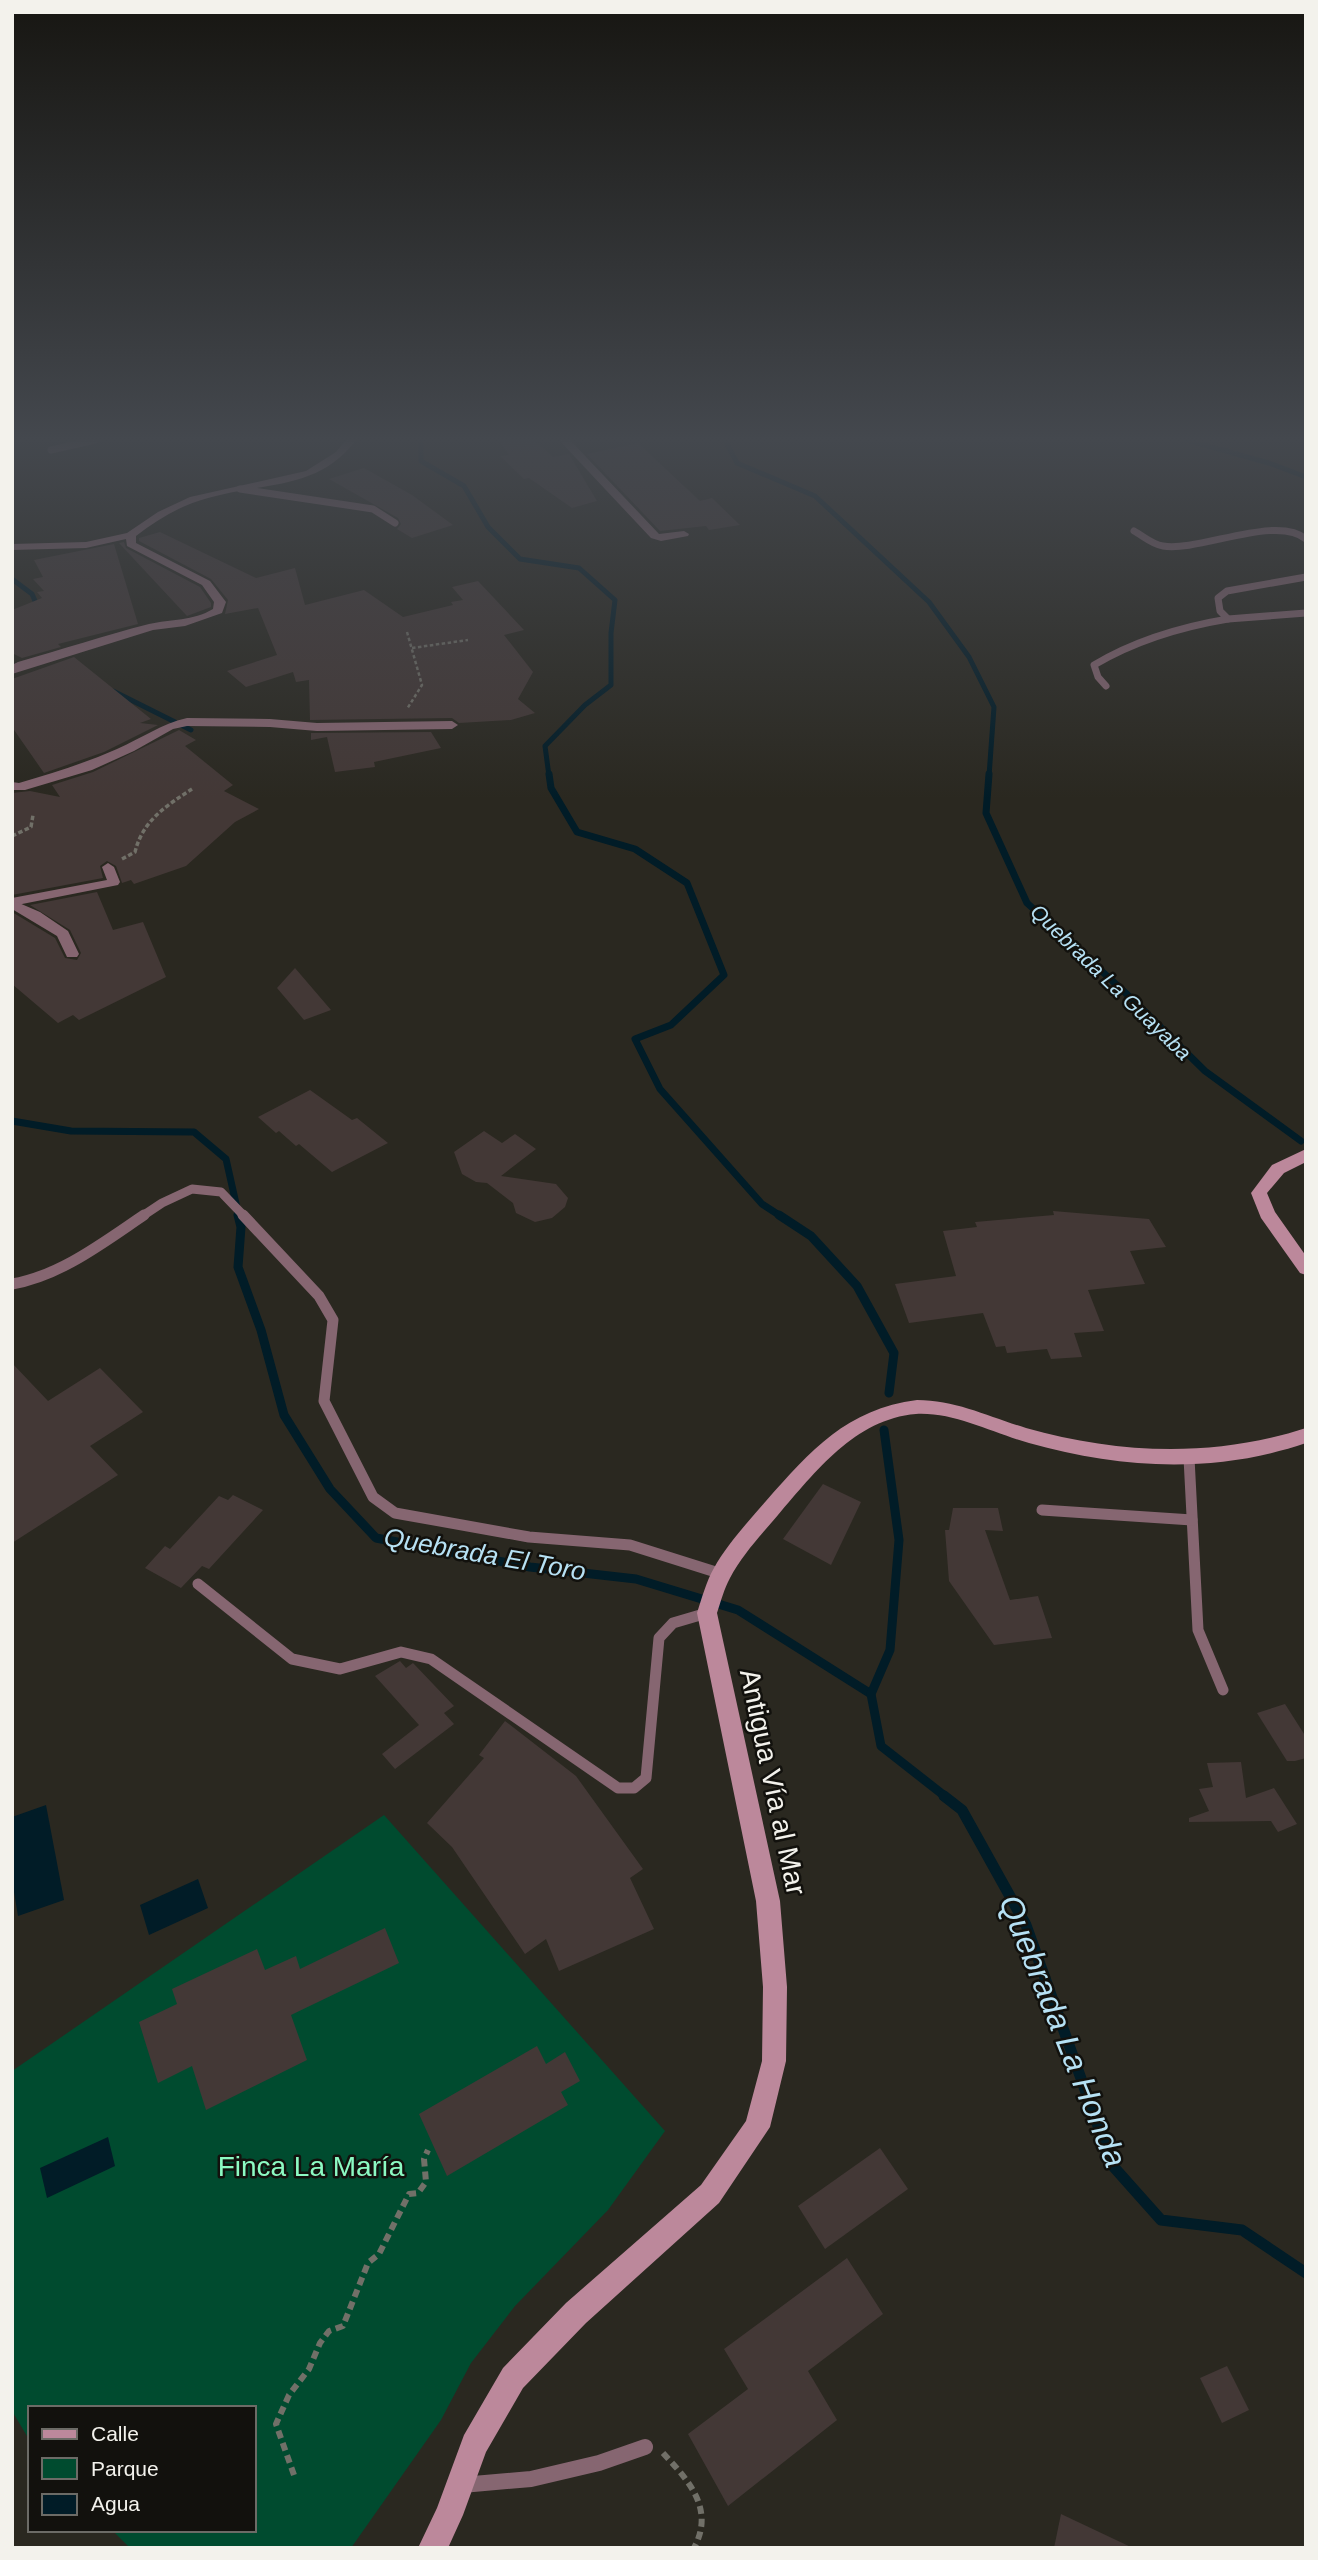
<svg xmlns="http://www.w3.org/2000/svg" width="1318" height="2560" font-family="Helvetica,sans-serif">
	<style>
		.green { fill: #004b2f }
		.water { fill: #011c27 }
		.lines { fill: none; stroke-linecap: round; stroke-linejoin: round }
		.stream-far3 { stroke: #011c27; stroke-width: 5 }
		.stream-far2 { stroke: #011c27; stroke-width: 7 }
		.stream-far1 { stroke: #011c27; stroke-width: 9 }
		.stream { stroke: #011c27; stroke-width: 11 }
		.building { fill: #433836 }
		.path-far2 { stroke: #717068; stroke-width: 2.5; stroke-dasharray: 3.5 2.5; stroke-linecap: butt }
		.path-far1 { stroke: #717068; stroke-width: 3.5; stroke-dasharray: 4.5 2.5; stroke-linecap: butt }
		.path { stroke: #717068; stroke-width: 6; stroke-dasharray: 8 5; stroke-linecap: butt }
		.service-far3 { stroke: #866671; stroke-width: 7 }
		.service-far2 { stroke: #866671; stroke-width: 9 }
		.service-far1 { stroke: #866671; stroke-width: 11 }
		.service { stroke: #866671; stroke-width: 16 }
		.pedestrian { fill: #866671; fill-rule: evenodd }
		.minor { fill: #866671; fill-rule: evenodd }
		.tertiary { fill: #866671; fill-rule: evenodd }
		.secondary { fill: #bc889b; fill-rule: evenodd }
		.labels { text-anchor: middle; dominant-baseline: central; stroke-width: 5; stroke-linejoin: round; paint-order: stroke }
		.far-water-label { font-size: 21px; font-style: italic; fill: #b6e1f4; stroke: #12110d }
		.water-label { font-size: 26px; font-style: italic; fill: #b6e1f4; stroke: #12110d }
		.near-street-label { font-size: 28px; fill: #f3f2ec; stroke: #12110d }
		.near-park-label { font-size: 28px; fill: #8cfac3; stroke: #12110d }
		.near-water-label { font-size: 32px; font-style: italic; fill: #b6e1f4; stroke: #12110d }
	</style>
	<rect width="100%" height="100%" fill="#2a2820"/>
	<path class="green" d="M384 1815 665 2131 608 2210 515 2306 471 2363 441 2420 351 2548H130L112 2530H254V2408H30V2441L12 2411V2071Z"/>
	<g class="water">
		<path d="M46 1805 64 1900 18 1916 12 1880V1817Z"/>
		<path d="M198 1879 208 1908 149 1935 140 1905Z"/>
		<path d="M108 2137 115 2166 47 2198 40 2168Z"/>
	</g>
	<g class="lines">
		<g class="stream-far3">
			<path d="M421 440V461L464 486 488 527 520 559 579 568 615 600 611 633V685L585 705 545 746 549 776"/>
			<path d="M725 440 737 463 815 496 929 602 969 657 994 707 989 776"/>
			<path d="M1186 440 1269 463 1306 477"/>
			<path d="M12 579 32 594 39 610"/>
			<path d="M113 691 175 722"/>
			<path d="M179 724 191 730"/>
		</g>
		<g class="stream-far2">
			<path d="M549 774 551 788 577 832 635 849 687 883 724 975 671 1025 635 1039 660 1089 762 1204 782 1217"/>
			<path d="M989 774 986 813 1027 903 1130 997 1205 1071 1301 1141"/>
			<path d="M12 1121 71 1131 194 1132 226 1159 239 1217"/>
		</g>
		<g class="stream-far1">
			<path d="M238 1215 241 1227 238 1267 261 1330 284 1415 330 1489 376 1538 530 1567 636 1579 738 1610 871 1694"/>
			<path d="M779 1215 811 1236 857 1286 894 1353 889 1393"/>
			<path d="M884 1430 899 1540 890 1650 871 1694 881 1746 946 1797"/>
		</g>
		<path class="stream" d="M944 1796 962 1810 1026 1925 1112 2165 1161 2220 1242 2230 1306 2273"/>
	</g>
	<g class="building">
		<path d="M499 440H534L553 457 569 454 597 501 572 508 529 478 524 479 500 456 509 455Z"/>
		<path d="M638 443 700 501 712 498 740 525 709 530 706 526 660 531 587 454Z"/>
		<path d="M364 468 412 495 453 525 412 538 397 529 401 524 398 518 329 479Z"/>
		<path d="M160 532 256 578 295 568 305 605 364 590 403 617 453 605 451 602 463 600 452 587 478 581 524 630 504 635 533 672 518 699 535 713 511 720 459 723 452 718 310 720 309 680 296 682 293 672 246 687 227 671 277 655 258 608 225 614 228 600 211 579 139 541V538Z"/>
		<path d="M124 542 126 548 200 587 211 603V607L187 616 119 543Z"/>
		<path d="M114 544 138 624 58 644 61 647 22 658 12 653V610L42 598 37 592 44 591 33 579 43 577 34 560Z"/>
		<path d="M74 657 151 719 140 723 158 725 104 752 44 773 12 727V679Z"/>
		<path d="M179 730 196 740 185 746 233 785 224 791 259 809 235 822 186 866 134 884 131 880 122 883 116 866 107 861 100 866 103 878 12 895V793L30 791 60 797 52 785 93 772Z"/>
		<path d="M431 732 441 748 374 762 375 767 335 772 327 737 311 740V733Z"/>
		<path d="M97 892 113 930 143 922 166 977 79 1020 73 1015 58 1023 12 984V912L55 938 65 958 77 960 81 953 70 930 30 905Z"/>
		<path d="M295 968 331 1010 304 1020 277 988Z"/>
		<path d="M310 1090 352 1120 357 1118 388 1143 332 1172 299 1144 296 1146 279 1131 276 1133 258 1117Z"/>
		<path d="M484 1131 502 1143 515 1134 536 1149 501 1176 556 1184 568 1198 565 1207 552 1218 535 1222 516 1213 513 1203 487 1183 476 1182 462 1174 454 1152Z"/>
		<path d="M1053 1211 1149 1219 1166 1247 1130 1251 1145 1284 1088 1290 1104 1331 1074 1333 1082 1357 1051 1359 1047 1349 1007 1353 1005 1346 996 1347 983 1313 909 1323 895 1284 956 1276 943 1231 977 1227 975 1222 1054 1215Z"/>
		<path d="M12 1363 48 1401 100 1368 143 1412 90 1446 118 1475 12 1543Z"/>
		<path d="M823 1484 861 1502 831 1565 783 1539Z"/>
		<path d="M233 1495 263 1510 209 1569 202 1566 181 1588 145 1568 165 1546 170 1549 219 1496 228 1500Z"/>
		<path d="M953 1508H998L1003 1531 985 1530 1010 1600 1038 1596 1052 1638 994 1645 949 1581 945 1530H949Z"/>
		<path d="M400 1661 406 1668 413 1663 454 1706 444 1713 454 1724 395 1769 382 1754 419 1725 375 1676Z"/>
		<path d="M1285 1704 1306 1737V1758L1295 1761H1287L1257 1713Z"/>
		<path d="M505 1721 576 1776 643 1869 630 1878 654 1929 559 1971 546 1939 525 1954 452 1847 427 1823 484 1758 479 1755Z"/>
		<path d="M1241 1762 1246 1798 1274 1788 1297 1824 1278 1832 1271 1821 1189 1822V1818L1209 1811 1199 1789 1213 1787 1207 1763Z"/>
		<path d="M385 1928 399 1963 291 2015 307 2060 206 2110 192 2066 158 2083 139 2022 177 2004 172 1989 257 1949 265 1970 296 1956 300 1969Z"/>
		<path d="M537 2046 546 2064 565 2052 580 2081 561 2092 568 2105 447 2176 419 2114Z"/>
		<path d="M880 2148 908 2189 825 2249 798 2206Z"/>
		<path d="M847 2258 883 2314 808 2371 837 2420 728 2506 688 2434 748 2389 724 2349Z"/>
		<path d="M1227 2366 1249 2410 1222 2423 1200 2378Z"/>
		<path d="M1061 2514 1133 2548H1054Z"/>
	</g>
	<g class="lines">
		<g class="path-far2">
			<path d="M407 632 422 685 407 709"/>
			<path d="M412 648 468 640"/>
		</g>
		<g class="path-far1">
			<path d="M12 836 31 827 33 815"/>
			<path d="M122 859 135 852C143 820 166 806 192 789"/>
		</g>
		<g class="path">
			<path d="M663 2453C689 2481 715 2509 694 2548"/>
			<path d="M294 2475 276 2424 289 2395 309 2369 320 2343 329 2331 343 2326 368 2263 379 2254 409 2194 418 2193 426 2182 424 2159 428 2150"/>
		</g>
		<g class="service-far3">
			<path d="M51 450 95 440"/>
			<path d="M240 489 373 509 395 523"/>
			<path d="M1134 531C1143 536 1153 545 1163 546 1199 552 1277 514 1306 539"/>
			<path d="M1306 577 1227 591 1218 598 1220 611 1228 619 1306 613"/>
			<path d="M1106 686 1098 677 1094 665C1136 640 1180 627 1228 619"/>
		</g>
		<path class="service-far2" d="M141 1217 162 1203 192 1189 221 1192 245 1217"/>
		<g class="service-far1">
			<path d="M243 1215 319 1296 333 1320 324 1401 373 1497 395 1513 529 1537 630 1545 722 1574"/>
			<path d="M12 1284C60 1276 104 1242 144 1215"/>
			<path d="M1189 1458 1198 1630 1223 1690"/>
			<path d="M1042 1510 1192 1520"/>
			<path d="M198 1584 292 1659 340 1669 401 1652 431 1659 618 1788H634L646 1778 659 1638 673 1623 707 1613"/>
		</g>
		<path class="service" d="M462 2485 531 2479 599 2463 645 2447"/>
		<path class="pedestrian" d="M108 863 114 867 120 882 118 885 12 906V898L107 880 102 867Z"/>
		<path class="minor" d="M559 440H570L659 534 684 531 689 534 688 536 661 541 651 538Z"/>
		<g class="tertiary">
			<path d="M346 440H356C318 491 262 482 208 498 181 505 158 519 136 536V543L210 581 226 602 222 613 185 626 153 630 12 674V665L18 662C61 650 105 635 149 624 171 619 193 621 213 609L214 602 202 585 127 546 126 539 86 548 12 550V544L86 542 127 533 158 512 190 497 306 471 336 452Z"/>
			<path d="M187 718 270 719 317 723 452 721 458 725 452 729 317 731 270 727 187 726 173 729 134 751 92 770 25 790H12V782L19 783C53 773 85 763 117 749 142 738 161 724 187 718Z"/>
			<path d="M12 900 40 912 68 931 79 954 77 957H67L57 936 12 909Z"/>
		</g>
		<g class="secondary">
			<path d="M1306 1149V1162L1284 1173 1267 1193 1275 1212 1306 1256V1275L1300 1273 1261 1218 1251 1193 1272 1165Z"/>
			<path d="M917 1400C956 1400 989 1417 1026 1428 1118 1454 1214 1458 1306 1428V1443C1215 1474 1121 1469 1029 1443 992 1433 955 1412 916 1414 855 1419 815 1472 778 1515 761 1535 742 1555 730 1578 724 1589 721 1601 717 1613L780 1901 787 1987 786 2061 770 2127 719 2203 586 2323 523 2388 486 2452 463 2515 448 2548H418L437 2508 464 2435 503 2368 566 2303 701 2185 746 2121 762 2061 763 1987 756 1901 697 1613C702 1598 706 1582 714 1568 728 1543 748 1522 766 1501 811 1450 847 1409 917 1400Z"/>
		</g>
	</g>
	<linearGradient id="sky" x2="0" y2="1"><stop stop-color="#171612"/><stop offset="0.55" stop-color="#44484e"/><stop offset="1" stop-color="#44484e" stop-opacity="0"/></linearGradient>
	<rect width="1318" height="799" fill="url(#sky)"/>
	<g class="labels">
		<g class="far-water-label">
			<text transform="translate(1111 982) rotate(44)">Quebrada La Guayaba</text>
		</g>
		<g class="water-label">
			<text transform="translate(485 1554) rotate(10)">Quebrada El Toro</text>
		</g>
		<g class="near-street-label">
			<text transform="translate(773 1782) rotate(78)">Antigua Vía al Mar</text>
		</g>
		<g class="near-park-label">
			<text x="311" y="2166">Finca La María</text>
		</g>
		<g class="near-water-label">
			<text transform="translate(1063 2031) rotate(68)">Quebrada La Honda</text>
		</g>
	</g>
	<rect width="1318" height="2560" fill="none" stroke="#f3f2ec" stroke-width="28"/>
	<rect x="28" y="2406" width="228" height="126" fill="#12110d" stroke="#6c6b66" stroke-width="2"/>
	<rect x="42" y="2429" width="35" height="10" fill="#bc889b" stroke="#6c6b66" stroke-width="2"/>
	<text x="91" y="2441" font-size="21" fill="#f3f2ec">Calle</text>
	<rect x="42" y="2458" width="35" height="21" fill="#004b2f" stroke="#6c6b66" stroke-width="2"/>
	<text x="91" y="2476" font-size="21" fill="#f3f2ec">Parque</text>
	<rect x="42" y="2494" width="35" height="21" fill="#011c27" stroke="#6c6b66" stroke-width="2"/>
	<text x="91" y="2511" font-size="21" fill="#f3f2ec">Agua</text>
</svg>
